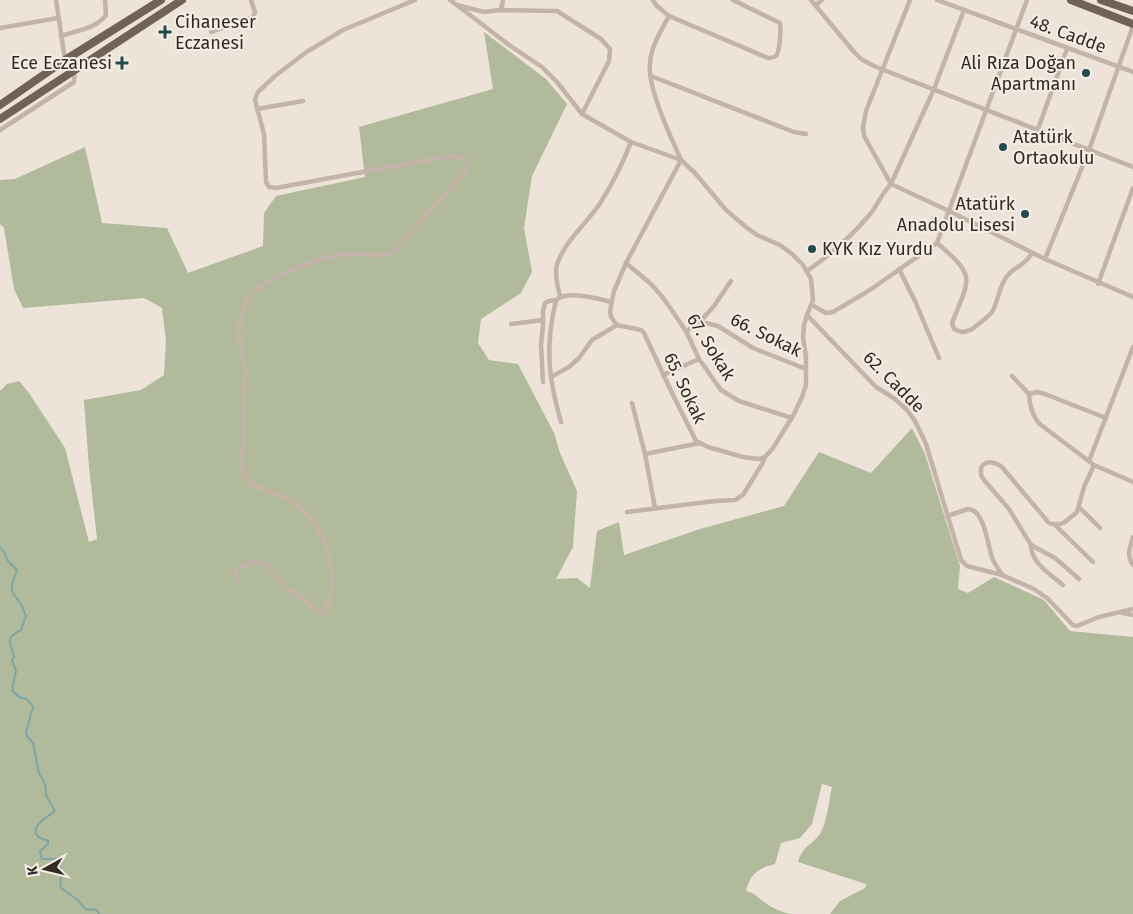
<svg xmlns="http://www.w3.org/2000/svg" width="1133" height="914" font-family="'Fira Sans',sans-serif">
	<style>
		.green { fill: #b1ba9b }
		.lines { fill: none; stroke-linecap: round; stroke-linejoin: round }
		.stream { stroke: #7ca6a7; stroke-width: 2 }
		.minor { stroke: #c4b3a7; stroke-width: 4.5 }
		.primary { stroke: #716159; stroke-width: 8 }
		.poi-dot { fill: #214b4d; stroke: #f6eee5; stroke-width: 2 }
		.labels { text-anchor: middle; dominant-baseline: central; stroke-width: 4; stroke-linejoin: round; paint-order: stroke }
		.poi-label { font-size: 18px; fill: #312926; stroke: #f6eee5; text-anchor: start }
		.street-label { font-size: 18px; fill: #312926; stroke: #f6eee5 }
	</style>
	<rect width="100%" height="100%" fill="#ede3d9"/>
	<path class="green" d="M484 32 546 79 567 104 532 176 524 228 532 272 521 293 481 319 478 343 489 360 518 364 554 433 560 453 577 491 573 547 556 579 577 578 590 588 597 531 619 522 624 555 700 529 784 506 819 452 871 473 912 428 925 454 960 566 958 589 968 593 994 577 1044 600 1070 631 1133 637V914H830L840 901 865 888 866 884 798 862C803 845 811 846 820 834 827 823 829 800 832 787L822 784 812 824 800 838 781 843 775 864C758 868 750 874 746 891 755 893 757 897 764 902 772 908 781 912 791 914H0V391L7 384 19 381 29 393 65 448 89 542 97 539 89 467 84 400 141 390 164 375 166 341 162 308 144 298 23 308 14 289 4 228 0 224V180L15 179 85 147 102 223 167 228 188 273 263 246 264 213 276 196 365 177 359 127 493 89Z"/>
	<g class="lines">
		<path class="stream" d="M0 547 4 552 8 561 17 570 12 584V592L21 604 26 616 21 630C4 639 10 642 14 657L12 660 16 671 12 690 19 697 27 699 33 707 26 732 27 736 33 743 39 773 45 784 46 795 55 811C49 816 26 828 40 838 43 839 46 840 48 841V844L40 851 42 859H57C64 869 59 878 61 888L79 901 85 909C91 911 96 906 99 914"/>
		<g class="minor">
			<path d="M56 0 65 60"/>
			<path d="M450 0 457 5 484 12 500 10 557 11 601 39 610 49 609 61 582 114"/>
			<path d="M653 0 656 5 669 16 768 58C771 58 773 58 776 56 780 51 781 29 780 23L733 0"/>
			<path d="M811 0 854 52 861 59 876 67 1133 167"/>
			<path d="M910 0 866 111 863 128 864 136 891 184 949 211 1045 259 1133 297"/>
			<path d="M937 0 1133 72"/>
			<path d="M457 5 509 45 542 67 557 82 582 114 631 142 681 160 695 173 726 210 746 227 757 235 780 245 792 254 803 265 811 279 813 300 807 315 876 387 895 399 907 410 915 421 926 444 961 560 967 566 1002 575 1034 589 1047 598 1073 625 1077 626 1099 617 1133 609"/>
			<path d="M816 5 822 0"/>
			<path d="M500 10 502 6 503 0"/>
			<path d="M669 16C661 31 651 46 650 63 647 88 671 137 681 160"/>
			<path d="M0 28 58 18"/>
			<path d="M211 32 253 17 255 12 251 0"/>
			<path d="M61 36C76 31 97 28 106 15L105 0"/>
			<path d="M651 76 794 132 806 134"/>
			<path d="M257 109 303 101"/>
			<path d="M1038 129 1067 49"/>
			<path d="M0 130 74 82 75 69"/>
			<path d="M681 160 626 263 614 291 610 311 611 317 617 325 641 330 644 333 672 393 696 441 708 447 743 457 759 459 765 457 773 448 794 414 802 397 806 385V357L803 337 804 325 807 315"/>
			<path d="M937 243C977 277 970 277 952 323L954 329 961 332C970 332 974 328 981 322 985 319 989 316 992 312 999 300 998 288 1007 276 1016 265 1024 267 1032 253"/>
			<path d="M1045 259 1089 150 1133 26"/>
			<path d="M626 263 651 284 664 299 686 331 699 359 721 390 739 401 792 418"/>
			<path d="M899 269 915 301 939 358"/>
			<path d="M807 271C830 255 853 235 871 213 878 204 882 193 891 184L934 89 964 10"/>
			<path d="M1098 284 1133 188"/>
			<path d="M560 296C558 287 554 274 557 265 562 245 587 222 599 205 612 185 622 165 631 142"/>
			<path d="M812 305 826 313 833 312 870 290 937 243 1027 0"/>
			<path d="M511 324 543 320"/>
			<path d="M697 325 714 306 731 281"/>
			<path d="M686 331 697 325 706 323 718 326 753 348 806 369"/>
			<path d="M663 375 699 359"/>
			<path d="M1012 376 1029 394 1037 392 1045 394 1106 418"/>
			<path d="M551 377 569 367 579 358 592 340 617 325"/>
			<path d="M543 382 541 345 543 326V311L545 303 549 301 556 300"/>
			<path d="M1029 394C1029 404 1033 418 1041 425L1094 465 1133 482"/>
			<path d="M632 403 645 454 655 508"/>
			<path d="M561 422C548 377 545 346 556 300 567 290 597 298 611 302"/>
			<path d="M645 454 700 443"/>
			<path d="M1089 461 1133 347"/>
			<path d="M1079 507 1100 528"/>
			<path d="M627 512 715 501 735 500 743 495 762 464 765 457"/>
			<path d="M947 516 968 509C985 510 987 544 992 557 994 564 999 569 1002 575"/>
			<path d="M1055 525 1093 562"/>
			<path d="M1133 537C1130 547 1126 555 1133 565"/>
			<path d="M1031 545C1031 563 1050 574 1063 585"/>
			<path d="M1079 579 1055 558 1031 545 1009 509 984 480 981 475V468C986 459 995 462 1002 467L1048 522 1051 524H1060L1065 522 1077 512 1084 487 1094 465"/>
			<path d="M238 582 236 577 237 569 253 562 265 564 288 589 305 600 318 612 321 613C331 606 333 590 332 578 329 543 315 510 281 496 268 491 253 488 245 476 239 466 243 453 243 442 243 421 242 402 245 381 247 369 243 359 241 348 239 338 239 327 241 317 243 308 247 297 255 291 274 274 321 257 346 254 360 253 379 257 391 254L465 172 468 166 464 158 449 156 276 188 269 187 266 182 264 134 255 100 258 92 275 76 305 53 343 30 415 0"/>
			<path d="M1122 613 1133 615"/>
		</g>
		<g class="primary">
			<path d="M1071 0 1133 24"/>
			<path d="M1101 0 1133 11"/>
			<path d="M0 105 65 60 161 0"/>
			<path d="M0 119 182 0"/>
		</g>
	</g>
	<g class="poi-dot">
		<path d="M162.5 24.5h5v5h5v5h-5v5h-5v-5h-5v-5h5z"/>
		<path d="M119.5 55.5h5v5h5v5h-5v5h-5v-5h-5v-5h5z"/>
		<circle cx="1086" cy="73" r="5"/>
		<circle cx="1003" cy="147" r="5"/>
		<circle cx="1025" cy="214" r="5"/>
		<circle cx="812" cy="249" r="5"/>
	</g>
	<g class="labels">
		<g class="poi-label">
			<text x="175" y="22">Cihaneser<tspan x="175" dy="21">Eczanesi</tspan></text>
			<text x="112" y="63" text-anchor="end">Ece Eczanesi</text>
			<text x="1076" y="63" text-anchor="end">Ali Rıza Doğan<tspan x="1076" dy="21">Apartmanı</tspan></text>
			<text x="1013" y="137">Atatürk<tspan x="1013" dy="21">Ortaokulu</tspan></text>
			<text x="1015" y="204" text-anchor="end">Atatürk<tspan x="1015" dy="21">Anadolu Lisesi</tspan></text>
			<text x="822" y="249">KYK Kız Yurdu</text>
		</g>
		<g class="street-label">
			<text transform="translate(1068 34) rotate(20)">48. Cadde</text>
			<text transform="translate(766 335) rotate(26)">66. Sokak</text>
			<text transform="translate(711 347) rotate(58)">67. Sokak</text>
			<text transform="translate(894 382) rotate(45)">62. Cadde</text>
			<text transform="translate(685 388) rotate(65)">65. Sokak</text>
		</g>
	</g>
	<g transform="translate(45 869) rotate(262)" stroke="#f6eee5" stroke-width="4" paint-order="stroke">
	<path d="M0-4L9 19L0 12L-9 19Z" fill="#312926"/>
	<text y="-8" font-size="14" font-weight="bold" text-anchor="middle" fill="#312926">K</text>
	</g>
</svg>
